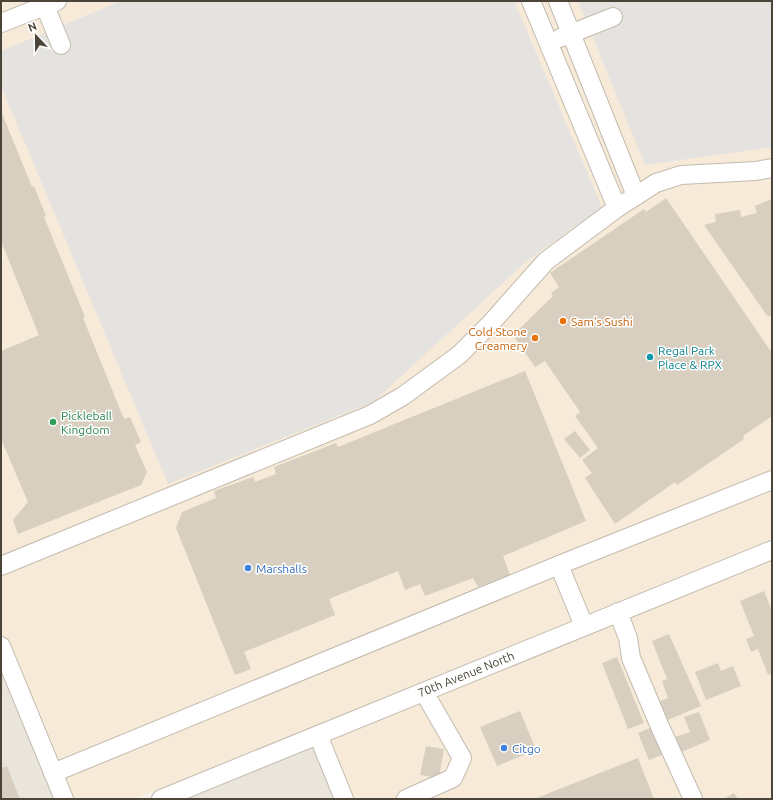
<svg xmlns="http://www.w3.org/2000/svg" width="773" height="800" font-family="Ubuntu,sans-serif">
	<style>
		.residential { fill: #eae5da }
		.commercial { fill: #f7ead8 }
		.parking { fill: #e5e3e0 }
		.building { fill: #d8cfc1 }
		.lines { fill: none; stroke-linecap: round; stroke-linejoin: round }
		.minor-casing { stroke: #c2bbae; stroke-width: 20 }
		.minor { stroke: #fff; stroke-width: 18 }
		.food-dot { fill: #e8710a; stroke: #fff; stroke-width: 1.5 }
		.culture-dot { fill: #0f9aa8; stroke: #fff; stroke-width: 1.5 }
		.leisure-dot { fill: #2e9e5b; stroke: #fff; stroke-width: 1.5 }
		.shop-dot { fill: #3f7fe0; stroke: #fff; stroke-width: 1.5 }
		.labels { text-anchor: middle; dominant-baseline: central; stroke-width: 3; stroke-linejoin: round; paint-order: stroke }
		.food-label { font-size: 12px; fill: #c56008; stroke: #fff; text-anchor: start }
		.culture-label { font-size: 12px; fill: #0d838f; stroke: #fff; text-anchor: start }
		.leisure-label { font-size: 12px; fill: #27864d; stroke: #fff; text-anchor: start }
		.shop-label { font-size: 12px; fill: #366cbe; stroke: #fff; text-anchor: start }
		.street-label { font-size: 12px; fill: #4b4439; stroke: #fff }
	</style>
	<rect width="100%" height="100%" fill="#f6f3ec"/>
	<g class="residential">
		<path d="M1 659 61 799H1Z"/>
		<path d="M314 747 335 799H186Z"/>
	</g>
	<g class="commercial">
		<path d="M1 1H772V539L135 799H61L1 659Z"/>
		<path d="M772 560V799H354L331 740Z"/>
	</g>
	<g class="parking">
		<path d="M121 1H514L602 207 528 260 373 402 168 484 1 86V51Z"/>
		<path d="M578 1H772V147L645 165Z"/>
	</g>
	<g class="building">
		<path d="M1 111 32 187 34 186 46 216 44 217 85 317 83 318 124 419 130 417 141 442 135 445 147 472 141 485 18 534 13 520 28 502 1 439V351L39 335 1 241Z"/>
		<path d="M666 198 772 353V416L743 436 744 439 677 485 675 482 615 524 585 478 592 473 582 460 598 448 575 416 580 412 545 361 535 367 513 335 553 296 551 293 559 287 550 273 644 209 646 212Z"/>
		<path d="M772 199V315L768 317 704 225 716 222 715 214 740 210 741 217 757 213 755 206Z"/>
		<path d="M525 371 586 521 503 556 510 575 478 587 473 578 425 596 420 584 405 590 398 571 329 599 335 615 244 652 251 669 235 675 176 528 182 512 216 498 214 491 253 477 255 482 276 474 274 467 336 443 338 447Z"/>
		<path d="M575 431 590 450 580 458 564 439Z"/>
		<path d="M764 591 772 611V673L768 675 758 649 751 652 746 639 754 636 740 601Z"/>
		<path d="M669 634 701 706 665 721 658 702 668 698 662 681 667 679 652 641Z"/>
		<path d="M617 657 644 723 628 729 602 663Z"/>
		<path d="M718 663 721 671 733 666 741 686 706 700 695 672Z"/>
		<path d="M520 711 536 750 497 766 480 727Z"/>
		<path d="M699 712 710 740 681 752 675 737 690 732 684 717Z"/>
		<path d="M653 727 664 754 649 760 638 733Z"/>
		<path d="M426 746 444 749 439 778 420 775Z"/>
		<path d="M638 758 654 799H534Z"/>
		<path d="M7 766 20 799H1V768Z"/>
		<path d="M734 793 738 799H723Z"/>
	</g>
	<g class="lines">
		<defs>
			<g id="minor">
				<path d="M531 1 617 208"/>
				<path d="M558 1 636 196"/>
				<path d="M45 6 61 45"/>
				<path d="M1 23 57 1"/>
				<path d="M560 38 613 17"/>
				<path d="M559 565 584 626"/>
				<path d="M1 566 370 415 403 396 459 355 491 323 546 261 617 208 656 183 681 175 756 171 772 168"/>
				<path d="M618 612 628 638 631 658 661 729 693 799"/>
				<path d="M1 646 64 799"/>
				<path d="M318 735 344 799"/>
				<path d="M53 773 559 565 772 480"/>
				<path d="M161 799 772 550"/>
				<path d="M406 799 453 778 462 758 424 692"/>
			</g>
		</defs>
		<use href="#minor" class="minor-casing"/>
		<use href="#minor" class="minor"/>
	</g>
	<g class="food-dot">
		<circle cx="563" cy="321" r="4"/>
		<circle cx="535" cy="338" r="4"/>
	</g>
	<circle class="culture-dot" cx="650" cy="357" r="4"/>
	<circle class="leisure-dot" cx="53" cy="422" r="4"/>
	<g class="shop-dot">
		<circle cx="248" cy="568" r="4"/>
		<circle cx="504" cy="748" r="4"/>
	</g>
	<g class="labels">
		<g class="food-label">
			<text x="571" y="321">Sam's Sushi</text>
			<text x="527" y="331" text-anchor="end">Cold Stone<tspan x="527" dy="14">Creamery</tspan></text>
		</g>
		<g class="culture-label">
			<text x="658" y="350">Regal Park<tspan x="658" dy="14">Place &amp; RPX</tspan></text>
		</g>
		<g class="leisure-label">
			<text x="61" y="415">Pickleball<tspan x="61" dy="14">Kingdom</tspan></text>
		</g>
		<g class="shop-label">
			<text x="256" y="568">Marshalls</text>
			<text x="512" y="748">Citgo</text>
		</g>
		<g class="street-label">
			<text transform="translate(466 674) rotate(-22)">70th Avenue North</text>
		</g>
	</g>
	<rect width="773" height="800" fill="none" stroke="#4b4439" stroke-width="4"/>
	<g transform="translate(36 36) rotate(338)" stroke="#ffffff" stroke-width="3" paint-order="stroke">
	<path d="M0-3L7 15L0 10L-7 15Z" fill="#4b4439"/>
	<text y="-6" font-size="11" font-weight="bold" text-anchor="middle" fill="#4b4439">N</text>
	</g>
</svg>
